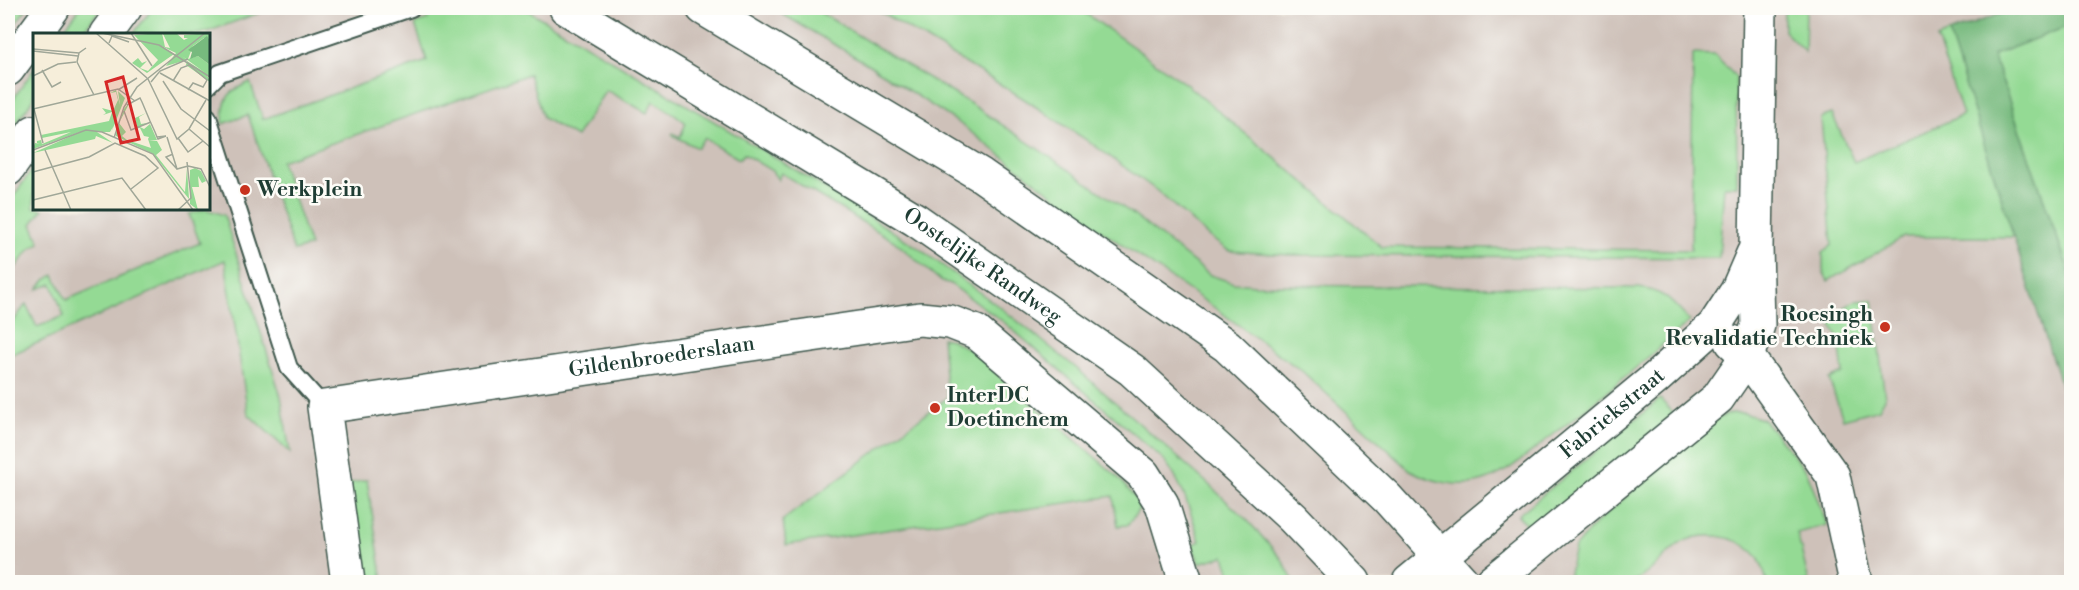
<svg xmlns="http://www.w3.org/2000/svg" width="2079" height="590" font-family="'Libre Bodoni',serif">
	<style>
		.industrial { fill: #cec1b9; fill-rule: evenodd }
		.green { fill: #94da94; stroke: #5a8c64; stroke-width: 1.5 }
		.forest { fill: #77ba7e; stroke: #4b7c59; stroke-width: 1.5 }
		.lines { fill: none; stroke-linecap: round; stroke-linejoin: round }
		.lane-casing { stroke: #3f584d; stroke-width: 20 }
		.street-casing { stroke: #3f584d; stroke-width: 36 }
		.primary-casing { stroke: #3f584d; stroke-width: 36 }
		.lane { stroke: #fff; stroke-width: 16 }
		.street { stroke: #fff; stroke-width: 33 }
		.primary { stroke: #fff; stroke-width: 33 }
		.poi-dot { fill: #c8321e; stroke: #fdfcf7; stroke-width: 2 }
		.labels { text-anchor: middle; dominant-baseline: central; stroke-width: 5; stroke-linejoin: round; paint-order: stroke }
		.poi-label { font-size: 21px; font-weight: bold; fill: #1f3d34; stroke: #fdfcf7; text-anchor: start }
		.street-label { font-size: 21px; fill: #1f3d34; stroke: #fdfcf7 }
		.inset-road { fill: none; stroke: #a0a798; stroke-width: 1.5 }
		.view { fill: #d62828; fill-opacity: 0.15; stroke: #d62828; stroke-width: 3 }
		.inset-edge { fill: none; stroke: #1f3d34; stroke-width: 3 }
	</style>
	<rect width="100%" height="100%" fill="#fdfcf7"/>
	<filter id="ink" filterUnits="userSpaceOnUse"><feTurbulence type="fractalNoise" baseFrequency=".0167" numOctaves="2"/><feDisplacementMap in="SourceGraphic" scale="12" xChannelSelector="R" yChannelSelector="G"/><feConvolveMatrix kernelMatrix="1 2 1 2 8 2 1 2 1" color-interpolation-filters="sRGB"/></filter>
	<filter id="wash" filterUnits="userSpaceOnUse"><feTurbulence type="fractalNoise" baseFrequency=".008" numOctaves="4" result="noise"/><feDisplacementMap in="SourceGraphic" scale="24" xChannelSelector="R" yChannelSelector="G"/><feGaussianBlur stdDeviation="1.35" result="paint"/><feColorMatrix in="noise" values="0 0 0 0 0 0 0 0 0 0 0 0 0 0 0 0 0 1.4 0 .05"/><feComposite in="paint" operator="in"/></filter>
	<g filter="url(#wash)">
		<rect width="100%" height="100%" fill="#f6eeda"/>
		<path class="industrial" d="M8 8H2071V582H8ZM34 34H208V208H34Z"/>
		<g class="green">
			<path d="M8 8H27L8 34Z"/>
			<path d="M80 8H101L81 34H60Z"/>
			<path d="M153 8H273L201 34H133Z"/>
			<path d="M424 8H524L814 181 917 247 1005 311 1075 367 1206 482 1248 521 1281 558 1294 582H1233L1224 556 1199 563 1192 545 1200 541C1190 511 1184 486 1164 460L1005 323 949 283 942 282 894 241 781 173 778 180 772 171 744 154 739 159 704 138 697 148 672 135 673 133 680 137 686 123 676 115 653 101 647 113 606 90 576 137 543 118 529 74 281 161 310 246 294 251 248 115 223 124C223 99 226 92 250 82L263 119 427 61 415 24 428 20Z"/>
			<path d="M772 8H813L971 104 1053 159 1131 213 1210 275 1234 283 1255 285 1639 288C1667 292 1671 302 1690 321 1644 361 1598 401 1549 438 1528 454 1506 475 1480 482 1457 488 1430 481 1410 470L1303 372 1215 308 1087 221 959 123 871 66Z"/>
			<path d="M874 8H1078L1187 85 1382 247 1691 250 1693 54 1714 55 1736 77 1737 186H1724L1719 258 1289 255 1229 251 1208 236 1156 190 1091 143 1021 97Z"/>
			<path d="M1784 8H1806L1805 52 1784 31Z"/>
			<path d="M2071 25V277L1993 55Z"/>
			<path d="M1949 33 2014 237H1904L1828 281 1823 271V252L1832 245 1821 118 1832 114 1854 162 1963 115 1937 38Z"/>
			<path d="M34 69V98L8 135V106Z"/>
			<path d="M34 167V208L43 209 32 224 40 243 30 249 8 277V204Z"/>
			<path d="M206 209 224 215 281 397 290 453 248 414 225 260 8 356V329L26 304 37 327 64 316 52 284 38 289 45 280 54 275 66 300 200 243 189 214Z"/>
			<path d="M1873 300 1885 398 1879 409 1843 419 1829 379 1843 373 1839 340 1828 318 1855 301Z"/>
			<path d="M942 338 952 340 969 349 1117 476 1138 501 1139 509 1128 525 1118 526 1113 496 786 545 783 520 947 398Z"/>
			<path d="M1660 399 1678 418 1534 536 1518 515Z"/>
			<path d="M1732 413H1744L1764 420 1807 472 1827 525 1797 533 1809 582H1767C1764 572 1762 561 1754 553 1736 535 1703 530 1681 543 1666 552 1647 579 1630 582 1614 586 1587 582 1569 582V573L1575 547 1595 524 1712 420Z"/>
			<path d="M367 480 383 582H361L346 484Z"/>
		</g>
		<path class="forest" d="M2015 8H2071V25L1993 55 2071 277V418L1949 33Z"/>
	</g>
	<g filter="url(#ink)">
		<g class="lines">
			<defs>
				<g id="lane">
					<path d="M208 85 220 73 411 8"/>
					<path d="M208 117 289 368 324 407"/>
				</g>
				<g id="street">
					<path d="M1732 342 1747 356 1833 476 1856 582"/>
					<path id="s1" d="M348 582 324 407 920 319 950 322 976 332 1143 474 1162 504 1186 582"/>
					<path id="s2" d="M1409 582 1656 378 1714 326 1737 291 1753 254"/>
					<path d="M1492 582 1718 398 1747 356 1758 325 1756 247 1760 8"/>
				</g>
				<g id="primary">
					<path id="s3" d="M566 8 916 220 1132 370 1293 518 1354 582"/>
					<path d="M703 8 981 175 1227 346 1387 498 1463 582"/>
					<path d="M106 34 125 8"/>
					<path d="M8 69 53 8"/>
					<path d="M8 169 34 132"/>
				</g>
			</defs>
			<use href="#lane" class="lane-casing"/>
			<use href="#street" class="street-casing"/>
			<use href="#primary" class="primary-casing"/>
			<use href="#lane" class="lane"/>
			<use href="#street" class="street"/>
			<use href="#primary" class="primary"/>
		</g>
	</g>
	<g class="poi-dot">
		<circle cx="245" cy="190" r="6"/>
		<circle cx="1885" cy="327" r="6"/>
		<circle cx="935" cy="408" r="6"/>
	</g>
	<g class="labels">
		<g class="poi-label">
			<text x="257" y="190">Werkplein</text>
			<text x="1873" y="315" text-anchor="end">Roesingh<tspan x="1873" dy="24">Revalidatie Techniek</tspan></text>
			<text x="947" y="396">InterDC<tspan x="947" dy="24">Doetinchem</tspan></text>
		</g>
		<g class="street-label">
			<text stroke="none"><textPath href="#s3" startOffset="490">Oostelijke Randweg</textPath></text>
			<text stroke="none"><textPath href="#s1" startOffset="518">Gildenbroederslaan</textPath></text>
			<text stroke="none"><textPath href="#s2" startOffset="264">Fabriekstraat</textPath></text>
		</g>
	</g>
	<g transform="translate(33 33)">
		<rect width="177" height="177" fill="#f6eeda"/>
		<path d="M129 0 132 14 137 15 130 1 143 0 151 7 155 5H151V2L177 0V9L171 5 160 13 155 26 165 23 177 32V44L174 42 177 49 153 32 154 28 171 39 149 23 154 27 133 33 143 20 124 11 141 21 114 40 99 30 105 25 109 30 114 28 107 35 115 38 125 27 101 2ZM83 57 87 72 82 86 87 72 85 58 92 65 78 100 80 94 77 99H64L80 110 63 103 62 106 0 120 47 99 0 116 2 110 7 111 4 110V108L8 107 9 111 38 99 9 105 8 102 76 88 79 79 70 82 73 80 69 75 80 78 85 67 83 59 77 60ZM98 67 86 90 93 99 89 103 84 99 94 107 118 115 115 106 116 104 111 103 107 95 100 96 104 94 102 85 113 80 106 84 108 91 114 90 107 94 111 96 117 91 124 107H116L124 108 129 117 123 122 152 159 154 135 156 166 120 121 83 103V100L91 76ZM162 135 168 138 173 148 169 150 165 143 166 154H159L165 177 157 171V137Z" fill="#94da94"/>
		<path d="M174 3 177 8V32L165 23 157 26 159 19 155 17Z" fill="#77ba7e"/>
		<path class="inset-road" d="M63 0 114 45M69 0 126 12 177 44M98 0 119 33M76 10 79 3 96 9M53 15 46 20 44 29 61 62M0 16 46 20M0 18 45 23M9 37 19 54 28 49M127 40 177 68M0 43 25 31 43 29M115 46 144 106 156 96 173 67M130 48 148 76 177 98M140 48 148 35 156 32 174 47 170 54 160 50 155 57M118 49 127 38 155 26M85 57 104 45M94 72 107 65 109 69 117 88 122 99 124 104 125 106 133 103 124 104M0 76 85 56 102 68M1 76 10 110M91 78 98 97 118 89M156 96 177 114M134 104 144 136 155 133M81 105 91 74 104 54 172 0M145 105 155 119 170 108M0 117 53 97 69 99 120 121 160 177M12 117 38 177M140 121 133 124 144 136M155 133 168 136 177 154M0 139 56 124 82 110 112 123 125 135 98 156M0 167 89 145 113 177M145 177 158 165 154 129"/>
		<path class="view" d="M90 44 106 106 88 110 73 49Z"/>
		<rect width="177" height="177" class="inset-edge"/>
	</g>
	<rect width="2079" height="590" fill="none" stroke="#fdfcf7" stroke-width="30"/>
</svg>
